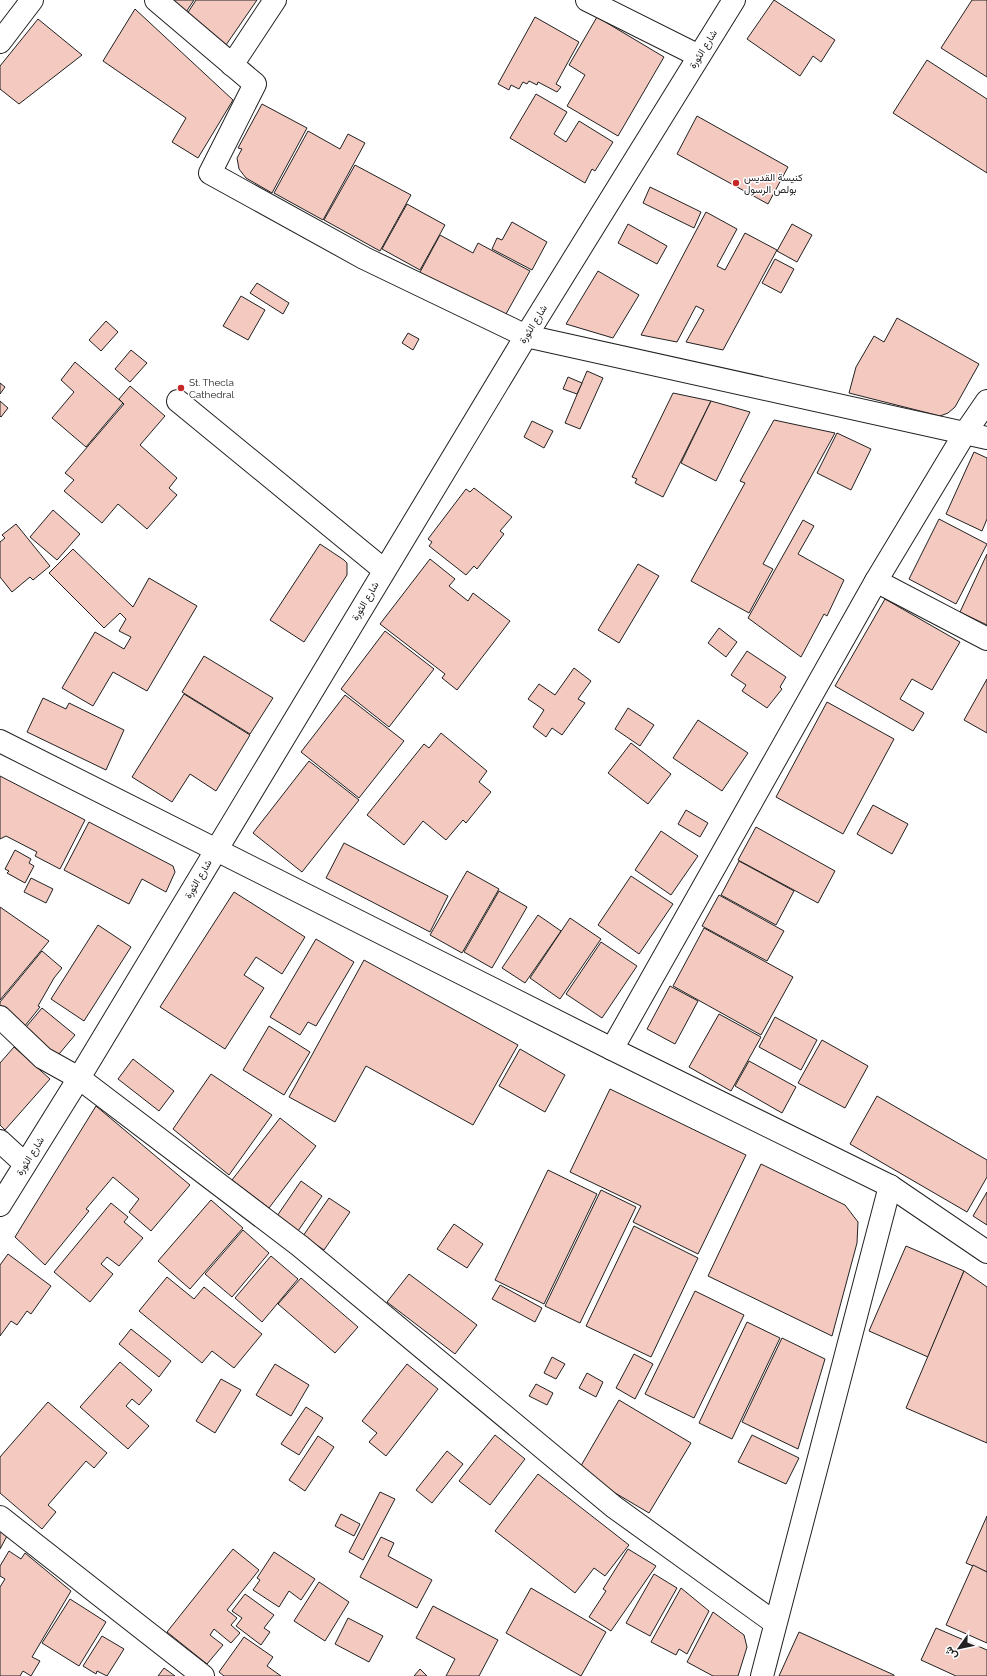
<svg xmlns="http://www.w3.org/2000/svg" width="987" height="1676" font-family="Raleway,Vazirmatn,sans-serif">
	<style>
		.building { fill: #f3c9c0; stroke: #222 }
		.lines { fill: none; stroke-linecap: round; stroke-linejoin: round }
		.minor-casing { stroke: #222; stroke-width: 24 }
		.tertiary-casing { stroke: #222; stroke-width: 24 }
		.secondary-casing { stroke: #222; stroke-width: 24 }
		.minor { stroke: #fff; stroke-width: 22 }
		.tertiary { stroke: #fff; stroke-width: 22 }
		.secondary { stroke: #fff; stroke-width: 22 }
		.poi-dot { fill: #c62828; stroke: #fff; stroke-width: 1.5 }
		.labels { text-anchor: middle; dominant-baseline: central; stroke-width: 3; stroke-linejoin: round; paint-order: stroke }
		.street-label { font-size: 10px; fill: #222; stroke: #fff }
		.poi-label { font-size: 10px; fill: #222; stroke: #fff; text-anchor: start }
	</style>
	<rect width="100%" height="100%" fill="#fff"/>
	<g class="building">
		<path d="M169 0H194L184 15Z"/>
		<path d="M196 0H257L226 45 185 17Z"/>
		<path d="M774 0 835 40 821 62 813 56 800 76 747 39Z"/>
		<path d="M972 0H987V77L941 48Z"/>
		<path d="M135 9 233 100 198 158 172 142 186 118 103 61Z"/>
		<path d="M535 17 579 42 556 84 561 87 557 92 538 82 537 85 529 81 527 84 523 82 519 89 511 85 509 90 498 84Z"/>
		<path d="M597 17 664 57 618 136 567 106 585 75 569 65Z"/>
		<path d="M38 19 82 55 19 104 0 89V66Z"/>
		<path d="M927 60 987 99V173L893 113Z"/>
		<path d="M536 94 567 112 554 134 566 142 579 121 613 142 595 171 592 169 585 183 510 138Z"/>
		<path d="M262 104 307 128 272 193 246 178 239 169 237 158 242 149 238 148Z"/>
		<path d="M697 116 788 167 768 204 677 154Z"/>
		<path d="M308 131 340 149 348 134 365 143 323 220 274 193Z"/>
		<path d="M355 165 411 195 380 251 324 220Z"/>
		<path d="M650 187 701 212 694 228 643 203Z"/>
		<path d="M407 204 445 225 420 270 382 249Z"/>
		<path d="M706 212 737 229 717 266 725 270 745 233 777 250 723 350 686 342 704 310 696 306 677 342 641 335Z"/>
		<path d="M512 222 547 242 532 270 492 249 497 238 502 240Z"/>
		<path d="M628 224 667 246 657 264 618 243Z"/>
		<path d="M792 224 812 235 797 262 777 251Z"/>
		<path d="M440 235 473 253 478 243 530 271 506 314 480 306 419 274Z"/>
		<path d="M775 259 794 269 781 293 762 283Z"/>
		<path d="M598 271 639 295 613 338 566 324Z"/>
		<path d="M257 283 289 303 283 314 250 293Z"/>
		<path d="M241 296 265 310 248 340 223 326Z"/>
		<path d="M897 318 979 364 955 407 948 413 940 416 849 393 856 367 874 336 884 342Z"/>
		<path d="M106 321 118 332 101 351 89 340Z"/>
		<path d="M408 333 419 339 413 350 402 343Z"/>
		<path d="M131 350 147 363 130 382 115 369Z"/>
		<path d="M75 362 123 403 86 447 52 418 74 392 61 380Z"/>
		<path d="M587 371 603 378 580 429 565 423Z"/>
		<path d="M568 377 582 383 577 394 563 389Z"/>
		<path d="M0 383 5 387 0 394Z"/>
		<path d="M130 386 165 416 140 445 177 478 169 488 177 495 147 529 118 504 102 523 64 491 74 480 65 473 124 404 119 399Z"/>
		<path d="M673 393 711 401 663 497 635 483 637 479 632 477Z"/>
		<path d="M0 401 8 408 1 417 0 416Z"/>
		<path d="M711 401 750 412 716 481 681 463Z"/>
		<path d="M774 420 835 433 763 564 773 569 749 613 691 581 745 483 740 481Z"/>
		<path d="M532 421 553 431 544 448 524 437Z"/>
		<path d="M837 433 871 449 851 490 817 473Z"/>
		<path d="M974 452 987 458V519L982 531 946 514Z"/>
		<path d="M474 488 512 517 500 531 504 534 477 569 474 566 466 575 429 546 432 542 428 539 466 489 470 492Z"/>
		<path d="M53 510 80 534 57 560 30 537Z"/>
		<path d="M939 519 987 544 956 604 909 579Z"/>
		<path d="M803 520 814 526 798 554 844 580 827 616 824 614 801 657 748 618Z"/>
		<path d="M16 524 50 566 33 580 30 577 12 592 0 577V542L5 538 2 535Z"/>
		<path d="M320 544 344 560 347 563V575L304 642 270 620Z"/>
		<path d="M73 549 133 607 149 578 197 606 147 691 113 672 93 706 62 688 95 632 124 649 131 637 119 631 126 619 120 613 104 628 49 573Z"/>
		<path d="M987 554V625L960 612Z"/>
		<path d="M430 559 455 579 449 586 468 601 473 593 510 621 457 690 442 678 445 674 380 624Z"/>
		<path d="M638 564 659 576 619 643 598 630Z"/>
		<path d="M885 599 960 642 932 690 912 679 900 699 924 713 913 731 835 686Z"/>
		<path d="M719 628 737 642 726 657 708 643Z"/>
		<path d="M385 631 434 669 389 727 341 689Z"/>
		<path d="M747 651 786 677 780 687 782 689 767 708 742 691 746 685 731 675Z"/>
		<path d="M204 656 273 698 250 734 182 692Z"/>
		<path d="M574 668 591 681 578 699 585 703 562 735 552 728 546 737 533 727 544 710 528 699 539 684 555 695Z"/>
		<path d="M987 679V733L964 720Z"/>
		<path d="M184 694 250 735 216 791 190 774 172 802 132 777Z"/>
		<path d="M345 695 404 741 359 798 301 752Z"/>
		<path d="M43 698 66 709 69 703 124 730 106 770 27 732Z"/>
		<path d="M827 702 894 739 843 834 776 797Z"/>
		<path d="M628 708 654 725 640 746 615 729Z"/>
		<path d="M698 720 748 753 722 791 673 758Z"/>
		<path d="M441 733 487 771 479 782 491 792 466 823 463 820 446 840 423 821 404 845 367 815 424 744 429 748Z"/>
		<path d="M631 743 671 774 648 804 608 773Z"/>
		<path d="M309 761 359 800 302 872 253 833Z"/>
		<path d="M0 776 85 820 60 869 35 856 37 852 6 836 0 839Z"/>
		<path d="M873 805 908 824 892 854 857 834Z"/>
		<path d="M686 810 708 823 700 837 678 824Z"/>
		<path d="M89 822 173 866 175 872 166 892 142 879 129 904 64 870Z"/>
		<path d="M756 827 835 871 818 903 738 860Z"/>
		<path d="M661 831 698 856 671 895 635 870Z"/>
		<path d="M344 843 448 896 430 932 326 878Z"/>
		<path d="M15 850 31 859 29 863 34 866 25 883 7 873 9 871 5 869Z"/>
		<path d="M739 861 794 891 776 925 721 895Z"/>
		<path d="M467 871 499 889 462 953 430 935Z"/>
		<path d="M631 876 673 904 639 954 598 925Z"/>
		<path d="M31 878 53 889 46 903 24 892Z"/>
		<path d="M499 891 527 907 492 968 464 952Z"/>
		<path d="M234 892 305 937 282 974 256 957 244 975 264 988 225 1049 160 1007Z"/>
		<path d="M719 895 784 931 767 961 702 926Z"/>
		<path d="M0 907 49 941 0 1000Z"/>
		<path d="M538 915 561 931 525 983 502 968Z"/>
		<path d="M570 918 601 939 560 999 530 978Z"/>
		<path d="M98 925 131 947 84 1021 51 999Z"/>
		<path d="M704 928 793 977 761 1035 673 986Z"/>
		<path d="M316 939 354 962 316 1026 308 1022 300 1035 270 1017Z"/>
		<path d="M601 942 637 966 602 1018 566 994Z"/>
		<path d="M42 951 62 968 54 978 38 1006 40 1007 24 1027 0 1008V1002Z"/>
		<path d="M364 960 518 1045 473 1125 366 1066 335 1122 289 1097Z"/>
		<path d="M670 986 698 1001 675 1044 647 1029Z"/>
		<path d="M42 1008 75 1035 54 1060 21 1033Z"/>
		<path d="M719 1014 761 1037 731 1091 689 1067Z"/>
		<path d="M775 1017 817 1040 801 1070 759 1047Z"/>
		<path d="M269 1026 310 1052 284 1095 243 1070Z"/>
		<path d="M822 1040 868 1066 845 1108 798 1083Z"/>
		<path d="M14 1047 50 1079 5 1130 0 1125V1063Z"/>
		<path d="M520 1049 565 1075 545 1112 499 1086Z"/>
		<path d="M133 1059 174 1091 159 1111 118 1079Z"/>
		<path d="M749 1061 796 1087 782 1113 735 1086Z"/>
		<path d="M211 1074 272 1115 229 1175 173 1129Z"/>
		<path d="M610 1089 746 1155 698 1254 633 1222 641 1206 570 1172Z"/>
		<path d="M877 1096 987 1160V1177L967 1212 850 1144Z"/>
		<path d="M96 1106 190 1185 151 1231 129 1212 139 1199 113 1177 86 1209 89 1211 45 1265 15 1237Z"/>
		<path d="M280 1118 316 1146 269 1208 232 1180Z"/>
		<path d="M761 1164 845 1205 858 1222 857 1243 832 1336 708 1276Z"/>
		<path d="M548 1170 597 1194 544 1304 495 1280Z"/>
		<path d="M301 1181 322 1196 298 1231 277 1216Z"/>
		<path d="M601 1190 636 1207 580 1323 545 1306Z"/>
		<path d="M987 1192V1225L973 1216Z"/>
		<path d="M329 1198 350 1212 324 1250 303 1236Z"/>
		<path d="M211 1200 243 1228 190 1289 158 1261Z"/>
		<path d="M111 1203 128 1217 124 1222 143 1238 119 1266 107 1257 101 1264 113 1274 90 1302 54 1272Z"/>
		<path d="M454 1224 483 1244 467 1268 437 1249Z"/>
		<path d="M634 1226 698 1258 651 1357 586 1326Z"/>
		<path d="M243 1230 269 1253 232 1297 205 1274Z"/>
		<path d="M906 1246 964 1271 928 1357 869 1331Z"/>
		<path d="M8 1254 51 1286 31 1314 27 1311 17 1325 11 1321 0 1336V1265Z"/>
		<path d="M271 1256 298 1279 262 1322 235 1298Z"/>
		<path d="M964 1271 987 1287V1443L906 1408Z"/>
		<path d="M409 1274 477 1325 455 1354 387 1302Z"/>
		<path d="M167 1277 194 1299 204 1287 262 1334 234 1368 212 1351 202 1363 139 1311Z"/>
		<path d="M301 1278 358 1327 335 1353 278 1304Z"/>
		<path d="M500 1285 542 1308 535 1322 492 1299Z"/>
		<path d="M695 1291 744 1315 694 1418 645 1394Z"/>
		<path d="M747 1322 780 1338 732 1439 699 1423Z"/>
		<path d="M131 1329 171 1361 159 1377 119 1344Z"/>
		<path d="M782 1338 825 1359 798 1449 742 1422Z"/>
		<path d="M634 1354 653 1364 635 1399 616 1388Z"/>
		<path d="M552 1357 565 1364 556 1379 544 1373Z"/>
		<path d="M120 1362 152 1390 139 1405 132 1399 126 1406 149 1426 128 1449 80 1407Z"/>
		<path d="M275 1364 309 1385 291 1416 256 1395Z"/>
		<path d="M407 1364 438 1389 386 1456 369 1442 377 1433 362 1421Z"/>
		<path d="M587 1373 603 1382 596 1397 579 1388Z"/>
		<path d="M221 1379 241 1390 215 1433 196 1421Z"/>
		<path d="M536 1384 553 1393 547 1405 529 1396Z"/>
		<path d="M619 1400 691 1443 649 1513 578 1471Z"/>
		<path d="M48 1402 107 1453 94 1468 86 1461 48 1505 56 1512 42 1529 0 1493V1457Z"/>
		<path d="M306 1407 323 1418 299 1455 281 1444Z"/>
		<path d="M495 1435 525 1459 490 1505 459 1481Z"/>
		<path d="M752 1435 799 1458 786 1484 738 1462Z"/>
		<path d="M318 1436 334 1447 305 1491 289 1480Z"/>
		<path d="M447 1451 463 1464 432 1503 416 1490Z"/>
		<path d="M538 1474 629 1545 605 1576 594 1568 575 1593 495 1531Z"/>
		<path d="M380 1492 395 1499 363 1560 349 1552Z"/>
		<path d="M341 1514 360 1524 354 1536 335 1526Z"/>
		<path d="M987 1516V1572L966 1563Z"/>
		<path d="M0 1531 7 1536 0 1549Z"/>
		<path d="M381 1537 394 1543 388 1556 432 1580 417 1608 360 1577Z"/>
		<path d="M233 1549 259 1570 227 1610 237 1618 231 1625 240 1633 231 1643 214 1629 210 1635 223 1645 207 1664 167 1632Z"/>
		<path d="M628 1549 656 1566 611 1631 589 1617 606 1591 603 1589Z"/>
		<path d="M9 1551 21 1559 25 1553 71 1591 32 1657 40 1661 31 1676 23 1671 20 1676H0V1587L5 1579 0 1576V1566Z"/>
		<path d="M274 1552 315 1579 301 1600 289 1591 279 1607 253 1590 260 1580 257 1578Z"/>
		<path d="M973 1565 987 1572V1643L946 1625Z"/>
		<path d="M654 1574 677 1588 650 1636 626 1623Z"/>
		<path d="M319 1582 349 1602 325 1641 294 1621Z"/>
		<path d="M531 1588 606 1632 581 1676 506 1633Z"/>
		<path d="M681 1588 709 1611 687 1654 679 1649 676 1655 651 1642Z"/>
		<path d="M245 1594 274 1615 264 1628 270 1632 261 1645 236 1626 242 1618 232 1611Z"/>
		<path d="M70 1599 106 1622 79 1666 42 1643Z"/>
		<path d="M433 1606 498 1640 479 1676H446L455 1659 416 1638Z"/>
		<path d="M713 1612 744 1635 747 1647 738 1676H713L687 1662Z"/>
		<path d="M348 1618 383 1636 369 1662 335 1644Z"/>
		<path d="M936 1628 987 1650V1676H956L921 1660Z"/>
		<path d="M799 1632 894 1675V1676H779Z"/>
		<path d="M102 1636 124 1649 107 1676 97 1671 96 1674 83 1666Z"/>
		<path d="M244 1637 273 1657 267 1666 281 1676H224L219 1672Z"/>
		<path d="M164 1668 175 1676H158Z"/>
		<path d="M420 1669 427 1676H414Z"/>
	</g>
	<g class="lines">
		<defs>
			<g id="minor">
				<path d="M156 0 255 84 210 173 364 258 526 336"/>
				<path d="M587 0 699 56"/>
				<path d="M0 42 32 0"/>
				<path d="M232 65 275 0"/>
				<path d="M178 401 384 570"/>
				<path d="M876 581 987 639"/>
				<path d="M0 741 612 1049 890 1186 987 1252"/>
				<path d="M0 1017 43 1058 79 1078 300 1246 614 1507 775 1623"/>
				<path d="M0 1141 25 1164"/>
				<path d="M0 1517 203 1676"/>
				<path d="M762 1676 890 1186"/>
			</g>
			<g id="tertiary">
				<path d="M526 336 987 438"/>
				<path d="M612 1049 876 581 965 433 987 401"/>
			</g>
			<path id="secondary" d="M0 1205 79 1078 526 336 734 0"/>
		</defs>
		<use href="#minor" class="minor-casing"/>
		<use href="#tertiary" class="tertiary-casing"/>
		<use href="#secondary" class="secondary-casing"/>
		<use href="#minor" class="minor"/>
		<use href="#tertiary" class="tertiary"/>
		<use href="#secondary" class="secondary"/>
	</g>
	<g class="poi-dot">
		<circle cx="736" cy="183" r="4"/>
		<circle cx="181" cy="388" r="4"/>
	</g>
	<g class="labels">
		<g class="street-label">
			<text transform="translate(703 49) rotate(-58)">شارع الثورة</text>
			<text transform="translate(533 324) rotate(-58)">شارع الثورة</text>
			<text transform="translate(365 601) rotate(-59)">شارع الثورة</text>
			<text transform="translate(198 879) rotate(-59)">شارع الثورة</text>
			<text transform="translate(30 1156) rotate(-58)">شارع الثورة</text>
		</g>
		<g class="poi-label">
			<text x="744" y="177">كنيسة القديس<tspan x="744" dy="12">بولص الرسول</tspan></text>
			<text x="189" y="382">St. Thecla<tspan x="189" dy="12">Cathedral</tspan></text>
		</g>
	</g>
	<g transform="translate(959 1648) rotate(237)" stroke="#ffffff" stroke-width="3" paint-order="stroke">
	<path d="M0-3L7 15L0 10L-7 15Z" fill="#222222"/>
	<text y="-6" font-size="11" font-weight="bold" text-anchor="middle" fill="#222222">ش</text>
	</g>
</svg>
